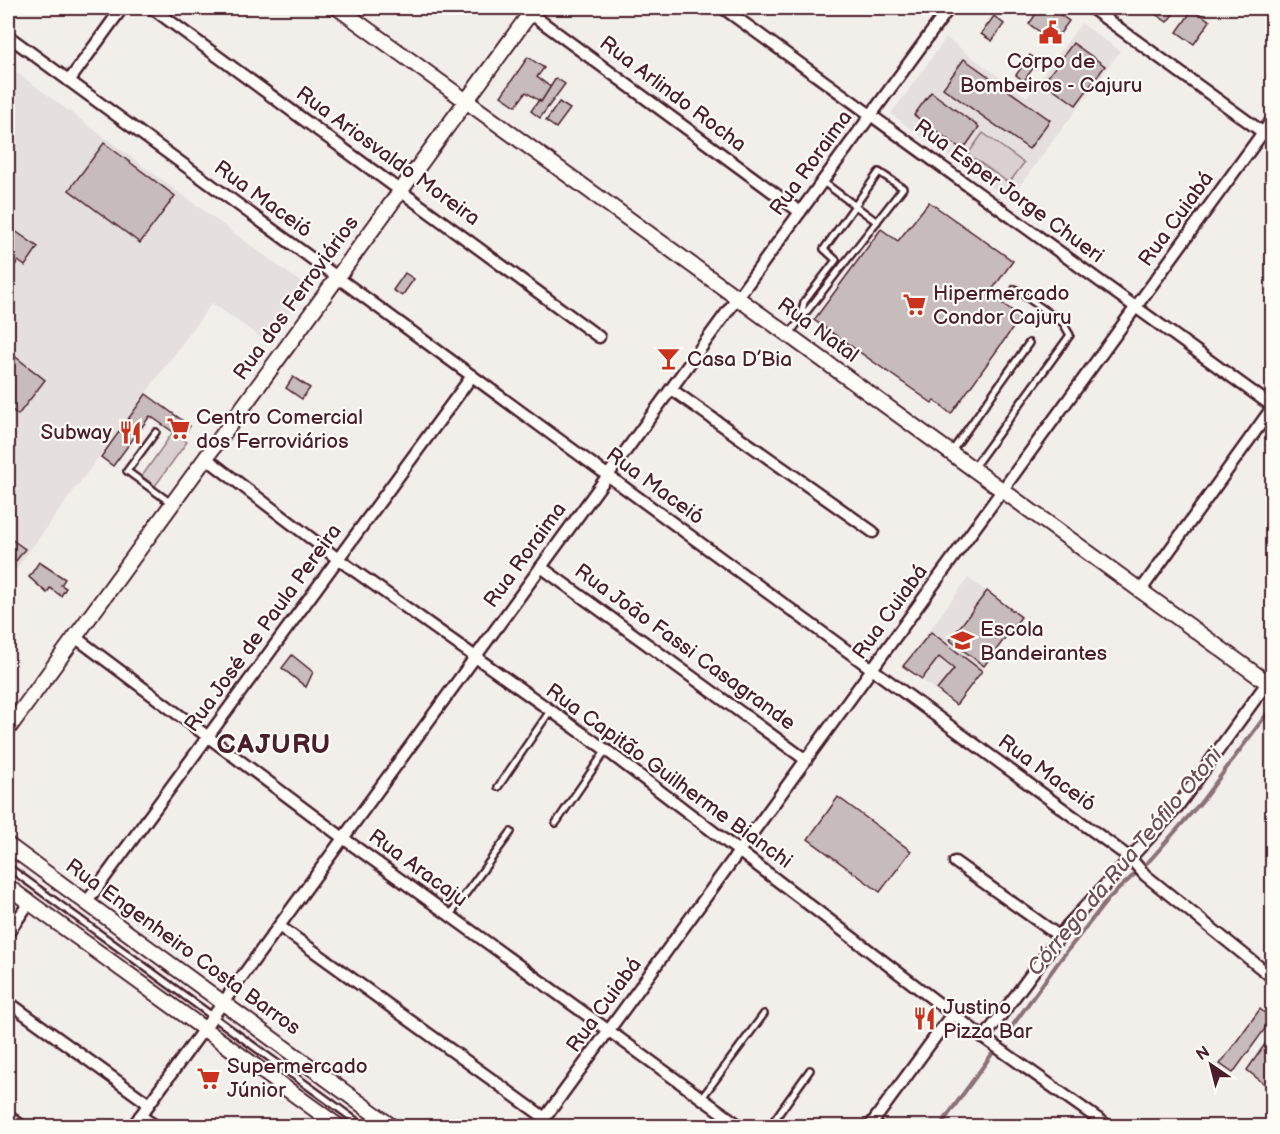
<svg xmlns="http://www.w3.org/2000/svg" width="1280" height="1134" font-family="'Balsamiq Sans',sans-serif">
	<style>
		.built { fill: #e5dfdd }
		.green { fill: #d9d0cf; stroke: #92787d; stroke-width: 1.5 }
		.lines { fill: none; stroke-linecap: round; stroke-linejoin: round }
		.stream { stroke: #8b6f75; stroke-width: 4 }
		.building { fill: #c8bbbb; stroke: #4a1f2b; stroke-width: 1.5 }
		.service-casing { stroke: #4a1f2b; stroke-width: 10 }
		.minor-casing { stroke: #4a1f2b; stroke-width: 15 }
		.tertiary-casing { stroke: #4a1f2b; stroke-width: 18 }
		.service { stroke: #fdfcf7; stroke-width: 5 }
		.minor { stroke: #fdfcf7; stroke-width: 10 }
		.tertiary { stroke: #fdfcf7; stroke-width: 14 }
		.labels { text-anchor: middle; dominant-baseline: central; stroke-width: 4.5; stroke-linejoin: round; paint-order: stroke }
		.poi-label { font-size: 21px; fill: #4a1f2b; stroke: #fdfcf7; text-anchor: start }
		.street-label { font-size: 21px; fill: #4a1f2b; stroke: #fdfcf7 }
		.water-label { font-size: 22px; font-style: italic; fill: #704e56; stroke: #fdfcf7 }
		.district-label { font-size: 27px; font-weight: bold; letter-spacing: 1.5px; fill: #4a1f2b; stroke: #fdfcf7 }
	</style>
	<rect width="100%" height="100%" fill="#f2efeb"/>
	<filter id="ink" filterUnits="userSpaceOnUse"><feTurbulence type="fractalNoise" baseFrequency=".0167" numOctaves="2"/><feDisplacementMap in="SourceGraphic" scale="12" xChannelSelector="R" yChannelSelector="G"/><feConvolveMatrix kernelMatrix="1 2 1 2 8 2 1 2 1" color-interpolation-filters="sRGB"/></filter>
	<g filter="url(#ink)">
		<g class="built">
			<path d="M1081 23 1120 51 1009 200 891 114 946 38 1027 97Z"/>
			<path d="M8 66 307 287 267 342 212 303 8 580Z"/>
			<path d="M968 578 1021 617 956 705 903 666Z"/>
		</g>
		<g class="green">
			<path d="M983 133 1024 163 1009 183 968 154Z"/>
			<path d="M173 432 187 442 155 486 142 476Z"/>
		</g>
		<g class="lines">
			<path class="stream" d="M940 1126 1060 960 1109 898 1151 859 1202 801 1272 707"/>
		</g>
		<g class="building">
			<path d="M1040 8 1055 14 1056 12 1069 21 1054 42 1029 24Z"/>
			<path d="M1153 8H1178L1167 22 1151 11Z"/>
			<path d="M1193 9 1210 21 1194 44 1177 32Z"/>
			<path d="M994 16 1004 24 992 41 981 34Z"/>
			<path d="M1073 43 1105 66 1076 105 1044 82Z"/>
			<path d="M1030 55 1038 61 1024 81 1016 75Z"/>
			<path d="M528 57 544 68 537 77 552 88 541 102 526 92 516 106 501 96Z"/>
			<path d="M964 59 1050 120 1029 149 943 88Z"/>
			<path d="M556 78 565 84 540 118 531 111 539 100 541 102Z"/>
			<path d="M931 92 979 127 963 150 914 115Z"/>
			<path d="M559 102 570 109 556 128 546 121Z"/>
			<path d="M104 143 175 196 140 243 69 190Z"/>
			<path d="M929 202 1013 261 989 294 1021 317 951 414 934 400 932 403 814 320 881 229 898 241Z"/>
			<path d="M8 226 38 247 25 266 18 261 8 275Z"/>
			<path d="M405 273 414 279 402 296 393 290Z"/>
			<path d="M8 351 45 380 18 415 8 407Z"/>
			<path d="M293 377 310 388 302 399 286 388Z"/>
			<path d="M146 394 190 426 182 438 150 416 113 466 101 457Z"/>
			<path d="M8 537 25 549 16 561 8 555Z"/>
			<path d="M39 562 65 579 61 585 66 588 61 596 50 588 47 593 29 577Z"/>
			<path d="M987 591 1021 617 984 666 950 640Z"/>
			<path d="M931 632 982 671 956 705 937 690 954 669 939 657 922 679 903 666Z"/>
			<path d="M292 655 313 672 306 687 282 668Z"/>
			<path d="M838 797 911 851 880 892 808 839Z"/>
			<path d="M1260 1009 1272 1019 1233 1073 1220 1064Z"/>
			<path d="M1272 1034V1090L1247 1070Z"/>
		</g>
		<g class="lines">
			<defs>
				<g id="service">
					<path d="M822 181 877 222"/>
					<path d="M790 333 903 188 879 172 824 249 836 260 804 302 800 321"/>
					<path d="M156 432 127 471 171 503"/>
					<path d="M952 451 1029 343"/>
					<path d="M974 467 1070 335 1063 323 1015 289"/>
					<path d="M498 787 550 711"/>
					<path d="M556 823 606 750"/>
					<path d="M8 867 363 1126"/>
					<path d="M450 915 511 832"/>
					<path d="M701 1099 764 1014"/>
					<path d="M770 1126 810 1070"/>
				</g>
				<g id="minor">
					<path d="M152 8 599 337"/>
					<path d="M523 8 800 212"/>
					<path d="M723 8 1272 406"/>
					<path d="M1091 8 1272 139"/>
					<path d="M8 36 1130 858 1145 875 1272 977"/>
					<path d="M69 81 122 8"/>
					<path d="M671 389 873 532"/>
					<path d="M206 458 338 559 606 750 984 1038 1108 1126"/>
					<path d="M541 567 806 760"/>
					<path d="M1141 590 1272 408"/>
					<path d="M75 637 343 838 740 1126"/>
					<path d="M955 862 1059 936"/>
					<path d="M86 903 472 376"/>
					<path d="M279 926 545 1118"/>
					<path d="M8 933 29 903"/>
					<path d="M8 1002 149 1104"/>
					<path d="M984 1038 1068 925 1175 810 1272 676"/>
					<path d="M8 1116 22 1126"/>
					<path d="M140 1116 156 1126"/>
					<path d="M133 1126 949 8"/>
					<path d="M539 1126 1272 120"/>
					<path d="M870 1126 952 1014"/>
				</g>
				<g id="tertiary">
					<path d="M338 8 1272 686"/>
					<path d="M8 729 534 8"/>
					<path d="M8 845 391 1126"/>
					<path d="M8 887 338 1126"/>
				</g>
			</defs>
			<use href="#service" class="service-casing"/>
			<use href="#minor" class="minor-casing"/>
			<use href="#tertiary" class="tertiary-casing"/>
			<use href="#service" class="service"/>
			<use href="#minor" class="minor"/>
			<use href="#tertiary" class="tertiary"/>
		</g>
	</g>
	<defs>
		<symbol id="civic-bare" viewBox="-9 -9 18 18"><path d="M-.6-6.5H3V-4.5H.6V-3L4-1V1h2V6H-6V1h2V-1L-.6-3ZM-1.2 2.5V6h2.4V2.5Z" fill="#c8321e" stroke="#fdfcf7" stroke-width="2.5" paint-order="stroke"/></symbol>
		<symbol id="supermarket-bare" viewBox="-9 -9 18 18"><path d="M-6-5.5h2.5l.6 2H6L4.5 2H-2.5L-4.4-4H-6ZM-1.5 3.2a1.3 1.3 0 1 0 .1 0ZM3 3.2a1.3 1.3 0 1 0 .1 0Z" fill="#c8321e" stroke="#fdfcf7" stroke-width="2.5" paint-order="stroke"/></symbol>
		<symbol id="bar-bare" viewBox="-9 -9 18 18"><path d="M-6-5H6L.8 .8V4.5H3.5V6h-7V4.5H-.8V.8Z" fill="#c8321e" stroke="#fdfcf7" stroke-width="2.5" paint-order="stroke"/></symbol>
		<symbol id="restaurant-bare" viewBox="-9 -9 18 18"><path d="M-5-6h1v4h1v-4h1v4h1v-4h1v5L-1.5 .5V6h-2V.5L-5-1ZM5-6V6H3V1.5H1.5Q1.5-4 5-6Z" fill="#c8321e" stroke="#fdfcf7" stroke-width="2.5" paint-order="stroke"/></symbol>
		<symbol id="school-bare" viewBox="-9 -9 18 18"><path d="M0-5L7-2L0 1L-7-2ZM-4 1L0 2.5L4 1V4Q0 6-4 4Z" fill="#c8321e" stroke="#fdfcf7" stroke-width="2.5" paint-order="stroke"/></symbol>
	</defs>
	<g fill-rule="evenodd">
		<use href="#civic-bare" x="1034" y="16" width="33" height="33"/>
		<use href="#supermarket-bare" x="898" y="288" width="33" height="33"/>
		<use href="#bar-bare" x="652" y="342" width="33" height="33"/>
		<use href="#supermarket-bare" x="162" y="412" width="33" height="33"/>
		<use href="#restaurant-bare" x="114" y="416" width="33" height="33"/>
		<use href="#school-bare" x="946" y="624" width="33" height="33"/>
		<use href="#restaurant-bare" x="908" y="1002" width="33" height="33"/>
		<use href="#supermarket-bare" x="192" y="1062" width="33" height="33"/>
	</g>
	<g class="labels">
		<g class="poi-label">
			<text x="1051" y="61" text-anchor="middle">Corpo de<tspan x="1051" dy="24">Bombeiros - Cajuru</tspan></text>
			<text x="933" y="293">Hipermercado<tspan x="933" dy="24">Condor Cajuru</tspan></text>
			<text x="687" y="359">Casa D’Bia</text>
			<text x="196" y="417">Centro Comercial<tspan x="196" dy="24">dos Ferroviários</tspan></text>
			<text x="112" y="432" text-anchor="end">Subway</text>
			<text x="980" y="629">Escola<tspan x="980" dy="24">Bandeirantes</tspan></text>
			<text x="943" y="1007">Justino<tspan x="943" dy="24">Pizza Bar</tspan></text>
			<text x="227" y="1066">Supermercado<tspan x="227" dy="24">Júnior</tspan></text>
		</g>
		<g class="street-label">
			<text transform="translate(673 94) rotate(37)">Rua Arlindo Rocha</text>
			<text transform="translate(388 156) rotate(36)">Rua Ariosvaldo Moreira</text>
			<text transform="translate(811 163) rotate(-54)">Rua Roraima</text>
			<text transform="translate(1009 191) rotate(36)">Rua Esper Jorge Chueri</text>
			<text transform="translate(263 199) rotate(36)">Rua Maceió</text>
			<text transform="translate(1176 219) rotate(-54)">Rua Cuiabá</text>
			<text transform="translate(296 298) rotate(-54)">Rua dos Ferroviários</text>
			<text transform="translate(818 330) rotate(36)">Rua Natal</text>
			<text transform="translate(655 486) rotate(36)">Rua Maceió</text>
			<text transform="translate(525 555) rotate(-54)">Rua Roraima</text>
			<text transform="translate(890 612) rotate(-54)">Rua Cuiabá</text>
			<text transform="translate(263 628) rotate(-54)">Rua José de Paula Pereira</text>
			<text transform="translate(685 647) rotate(36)">Rua João Fassi Casagrande</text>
			<text transform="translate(1047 773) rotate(36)">Rua Maceió</text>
			<text transform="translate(669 776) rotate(36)">Rua Capitão Guilherme Bianchi</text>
			<text transform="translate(418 868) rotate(36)">Rua Aracaju</text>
			<text transform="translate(183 947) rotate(36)">Rua Engenheiro Costa Barros</text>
			<text transform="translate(604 1005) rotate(-54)">Rua Cuiabá</text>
		</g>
		<g class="water-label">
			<text transform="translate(1125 862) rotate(-50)">Córrego da Rua Teófilo Otoni</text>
		</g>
		<g class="district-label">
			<text x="274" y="745">CAJURU</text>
		</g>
	</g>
	<rect width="1280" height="1134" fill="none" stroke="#fdfcf7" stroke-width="30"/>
	<rect x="15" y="15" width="1250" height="1104" fill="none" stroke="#4a1f2b" stroke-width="2" filter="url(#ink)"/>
	<g transform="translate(1211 1065) rotate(325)" stroke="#fdfcf7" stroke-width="4.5" paint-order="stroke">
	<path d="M0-4.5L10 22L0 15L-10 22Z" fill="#4a1f2b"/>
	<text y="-9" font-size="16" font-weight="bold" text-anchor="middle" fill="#4a1f2b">N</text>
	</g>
</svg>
